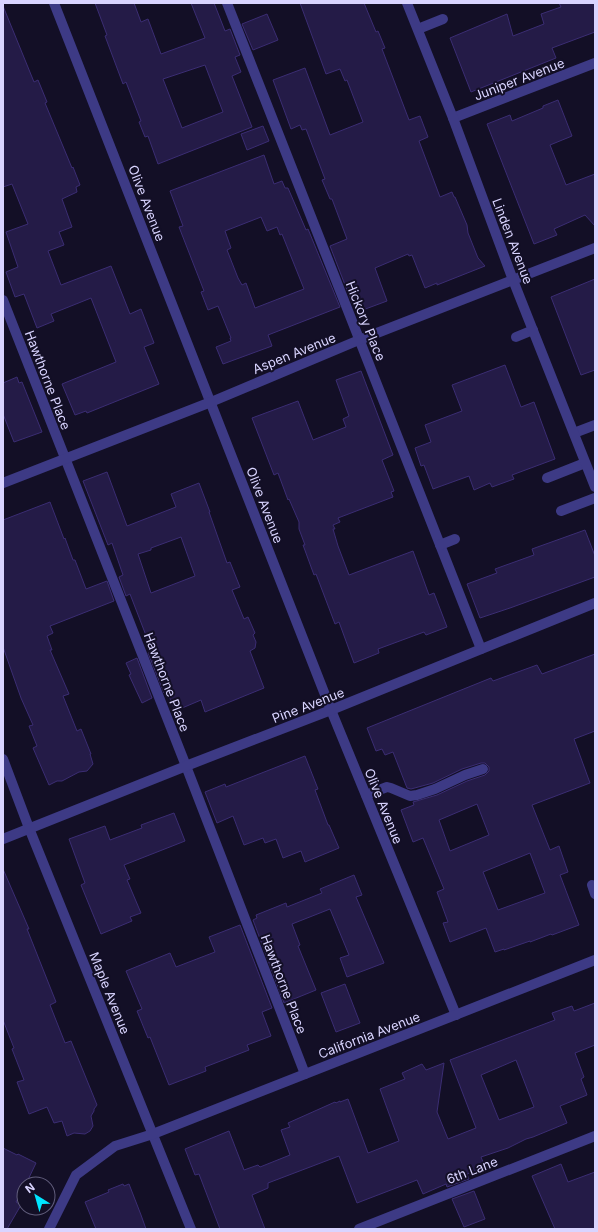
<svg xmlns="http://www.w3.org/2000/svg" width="598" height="1232" font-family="Inter,sans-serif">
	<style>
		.building { fill: #241b47; stroke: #3b2d73; fill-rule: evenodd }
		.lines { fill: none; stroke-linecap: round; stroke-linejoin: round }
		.service { stroke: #3d3a85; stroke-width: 10 }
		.minor { stroke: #3d3a85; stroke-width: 10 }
		.tertiary { stroke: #3d3a85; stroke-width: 10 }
		.labels { text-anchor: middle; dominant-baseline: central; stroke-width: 4; stroke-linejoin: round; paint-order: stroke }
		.street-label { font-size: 13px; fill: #d9d4ff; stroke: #130f26 }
	</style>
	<rect width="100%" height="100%" fill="#130f26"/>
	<g class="building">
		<path d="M95 3H134L141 22 148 19 161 54 205 38 191 3H214L225 31 230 29 240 55 235 57 241 72 232 76 252 127 158 164 148 136 145 137 139 122 141 121 126 82 123 84 105 36 107 35ZM205 65 223 112 182 128 163 79Z"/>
		<path d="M300 3H364L376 32 378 31 385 48 382 49 409 120 420 116 428 137 419 141 440 197 452 192 454 197H455L467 225 468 233 478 258 485 266 437 285V283L425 288 412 255 409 256 408 254 375 268 387 301 360 311 356 301 352 303 330 246 347 239 332 199H330L322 180 325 179 306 129 302 130 300 125 291 129 273 80 305 68 330 135 363 122 347 80 345 81 340 69 326 74Z"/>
		<path d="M559 3H595V32L552 48 556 58 471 92 450 38 507 14 513 36 544 24 541 14 561 7Z"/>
		<path d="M3 6 34 82 38 80 47 102 45 103 72 168 73 167 80 185 76 187 77 192 62 199 72 227 59 232 64 245 48 251 61 285 111 266 130 314 141 309 154 343 144 347 159 384 87 413 86 411 75 415 62 384 116 362 91 298 51 314 54 321 37 328 24 294 15 297 6 272 18 267 6 232 28 224 12 184 3 187Z"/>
		<path d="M267 14 278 40 253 50 242 24Z"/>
		<path d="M558 100 572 136 550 145 566 185 595 174V226L585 215 554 229 557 235 534 244 487 124 510 115 512 121 543 108V106Z"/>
		<path d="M263 126 269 141 247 150 241 134Z"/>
		<path d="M264 155 274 184 282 181 285 188H288L306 230 308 229 340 307 268 335 272 346 223 364 216 347 231 341 230 338H231L218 306 208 310 201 292 204 291 179 227 183 226 170 191ZM261 217 267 231 277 227 280 235 282 234 304 289 255 308 246 283 242 285 238 278 227 250 231 248 225 231Z"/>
		<path d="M595 279V370L581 375 551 297Z"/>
		<path d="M505 365 521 407 534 402 555 459 512 475 514 479 492 487 490 483 474 490 469 476 433 489 424 465 421 466 415 448 431 442 425 425 462 411 452 385Z"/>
		<path d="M361 371 393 455 382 460 394 491 391 492 393 497 338 518 340 522 333 525 335 529H333L338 546 349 575 413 551 429 595 434 593 447 627 426 635 424 632 378 649 379 653 354 663 339 622 335 624 316 574 314 575 303 545H305L299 529V522L289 499 288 500 278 473 274 475 252 418 298 401 313 440 346 427 343 419 349 416 336 380Z"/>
		<path d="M17 377 19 383 22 382 42 432 14 442 3 414V383Z"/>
		<path d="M107 472 127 526 176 507 171 494 199 483 210 512H209L227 563 230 562 240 587 232 590 244 619 248 617 255 633 253 635 256 642 255 648 250 651 264 688 205 712 201 700 175 711 167 691 164 693 148 653 152 651 130 594 126 596 119 577 123 575 112 543 108 545 83 481ZM181 537 195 576 151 593 138 554 151 550V548Z"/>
		<path d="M50 502 64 539 65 538 73 560H75L86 589 107 581 114 601 50 626 53 633 47 636 52 650H50L69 694 63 696 77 731 81 729 91 754H90L93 764 87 771 79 772 62 781H57L49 785 33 748 37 746 29 726 33 725 21 698 3 647V520Z"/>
		<path d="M585 530 595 556V577L510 608 480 618 467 584 497 573 495 569 534 555 532 549Z"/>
		<path d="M595 654V731L574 739 590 783 532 805 550 850 559 846 568 872 560 875 579 925 552 935 551 934 530 942V941L504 950V949L495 952 486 928 450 942 443 923 448 922 437 892 444 889 423 838 413 842 401 810 414 805 413 802 437 795 467 781 485 775 489 771V767L485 763H481L462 769 433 783 411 789 407 788 393 752 385 755 382 749 376 751 367 728 491 678 493 681 537 665 542 674ZM477 804 489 835 450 851 439 820ZM530 853 545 893 498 910 483 872Z"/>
		<path d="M137 658 152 698 142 703 129 675 131 674 126 663Z"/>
		<path d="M305 756 318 789 315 790 328 825H329L339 848 305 862 301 851 283 858 276 839 265 843 263 838 244 845 233 816 217 823 205 792 225 784 226 787Z"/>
		<path d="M174 813 185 841 124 865 130 879 127 880 141 913 130 917 132 921 101 934 81 885 85 883 69 839 105 826 110 840 142 828 141 825Z"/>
		<path d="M3 869 29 929H27L56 1002 50 1005 65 1043 71 1041 97 1105 94 1109V1111L91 1116 93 1126 90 1131 85 1134 74 1133 67 1136 62 1121 54 1123 47 1107 29 1114 17 1082 24 1080 12 1049 14 1048 3 1020Z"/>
		<path d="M354 875 362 895 356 897 384 963 347 977 340 958 349 955 330 909 292 924 300 945 298 946 316 990 284 1003 253 920 257 918 256 915 286 903 287 907 322 893 320 889Z"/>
		<path d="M240 925 272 1008 262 1012 271 1036 247 1045 249 1050 205 1067 206 1071 169 1085 150 1037 148 1038 137 1011 142 1009 126 971 170 953 176 967 215 952 209 937Z"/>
		<path d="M345 984 360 1023 336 1032 321 993Z"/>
		<path d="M595 1003V1045L575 1053 584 1077 581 1079 587 1095 560 1106 567 1123 533 1137 526 1139 508 1148 481 1157 485 1167 467 1174 469 1179 447 1187 446 1184 423 1194 417 1180 357 1203 339 1156 268 1183V1188L252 1195 265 1229H220L199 1174 195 1175 185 1149 229 1131 244 1170 258 1165 260 1167 290 1155 281 1130 290 1127 288 1123 335 1102 336 1103 340 1101V1102L348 1099 368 1153 399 1141 380 1089 405 1079 402 1073 422 1064 426 1070 444 1063 437 1112 448 1139 476 1128 450 1060 555 1020 552 1013 572 1006 574 1011ZM516 1060 534 1107 499 1120 481 1075Z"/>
		<path d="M3 1148 17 1155 18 1154 36 1163 26 1184H24V1187L16 1202 21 1205 7 1229H3Z"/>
		<path d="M561 1164 568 1182 595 1172V1229H555L532 1176Z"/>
		<path d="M123 1184 124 1186 129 1184 141 1215 146 1229H96L85 1202 109 1192 108 1190Z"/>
		<path d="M474 1191 485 1219 464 1227 452 1199Z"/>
	</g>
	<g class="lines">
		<g class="service">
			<path d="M227 3 481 649"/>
			<path d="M418 29 443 19"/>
			<path d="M453 118 595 63"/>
			<path d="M3 300 186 766 305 1074"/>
			<path d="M516 337 533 330"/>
			<path d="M574 433 595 425"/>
			<path d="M547 478 585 463"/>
			<path d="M561 511 595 498"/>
			<path d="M440 545 455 539"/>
			<path d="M366 795 387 787 391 788 410 796 417 795 435 789 465 775 483 769"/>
			<path d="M592 885 595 894"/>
			<path d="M359 1229 595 1136"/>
		</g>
		<g class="minor">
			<path d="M54 3 331 710 456 1015"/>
			<path d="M3 483 211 402 359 340 595 248"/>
			<path d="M3 759 29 828 191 1229"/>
			<path d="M3 839 186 766 331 710 595 603"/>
			<path d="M49 1229 76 1175 115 1146 153 1134 595 960"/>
		</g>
		<path class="tertiary" d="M407 3 453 118 513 280 595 487"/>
	</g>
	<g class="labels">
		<g class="street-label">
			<text transform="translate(519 79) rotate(-21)">Juniper Avenue</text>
			<text transform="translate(147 203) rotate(69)">Olive Avenue</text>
			<text transform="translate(513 241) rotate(69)">Linden Avenue</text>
			<text transform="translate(366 321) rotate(68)">Hickory Place</text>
			<text transform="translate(294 353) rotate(-22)">Aspen Avenue</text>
			<text transform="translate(48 380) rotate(69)">Hawthorne Place</text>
			<text transform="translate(265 505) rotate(69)">Olive Avenue</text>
			<text transform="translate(167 682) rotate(69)">Hawthorne Place</text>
			<text transform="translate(308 705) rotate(-21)">Pine Avenue</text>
			<text transform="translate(384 806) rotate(68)">Olive Avenue</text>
			<text transform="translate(284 984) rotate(69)">Hawthorne Place</text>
			<text transform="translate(110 993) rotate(68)">Maple Avenue</text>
			<text transform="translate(369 1035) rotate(-21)">California Avenue</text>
			<text transform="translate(472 1170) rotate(-21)">6th Lane</text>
		</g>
	</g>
	<rect width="598" height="1232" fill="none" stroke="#d9d4ff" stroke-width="8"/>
	<g transform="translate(36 1196) rotate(323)"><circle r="19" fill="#130f26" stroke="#625e7d"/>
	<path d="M0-3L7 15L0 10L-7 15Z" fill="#00e5ff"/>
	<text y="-6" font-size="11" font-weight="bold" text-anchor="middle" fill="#d9d4ff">N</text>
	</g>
</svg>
